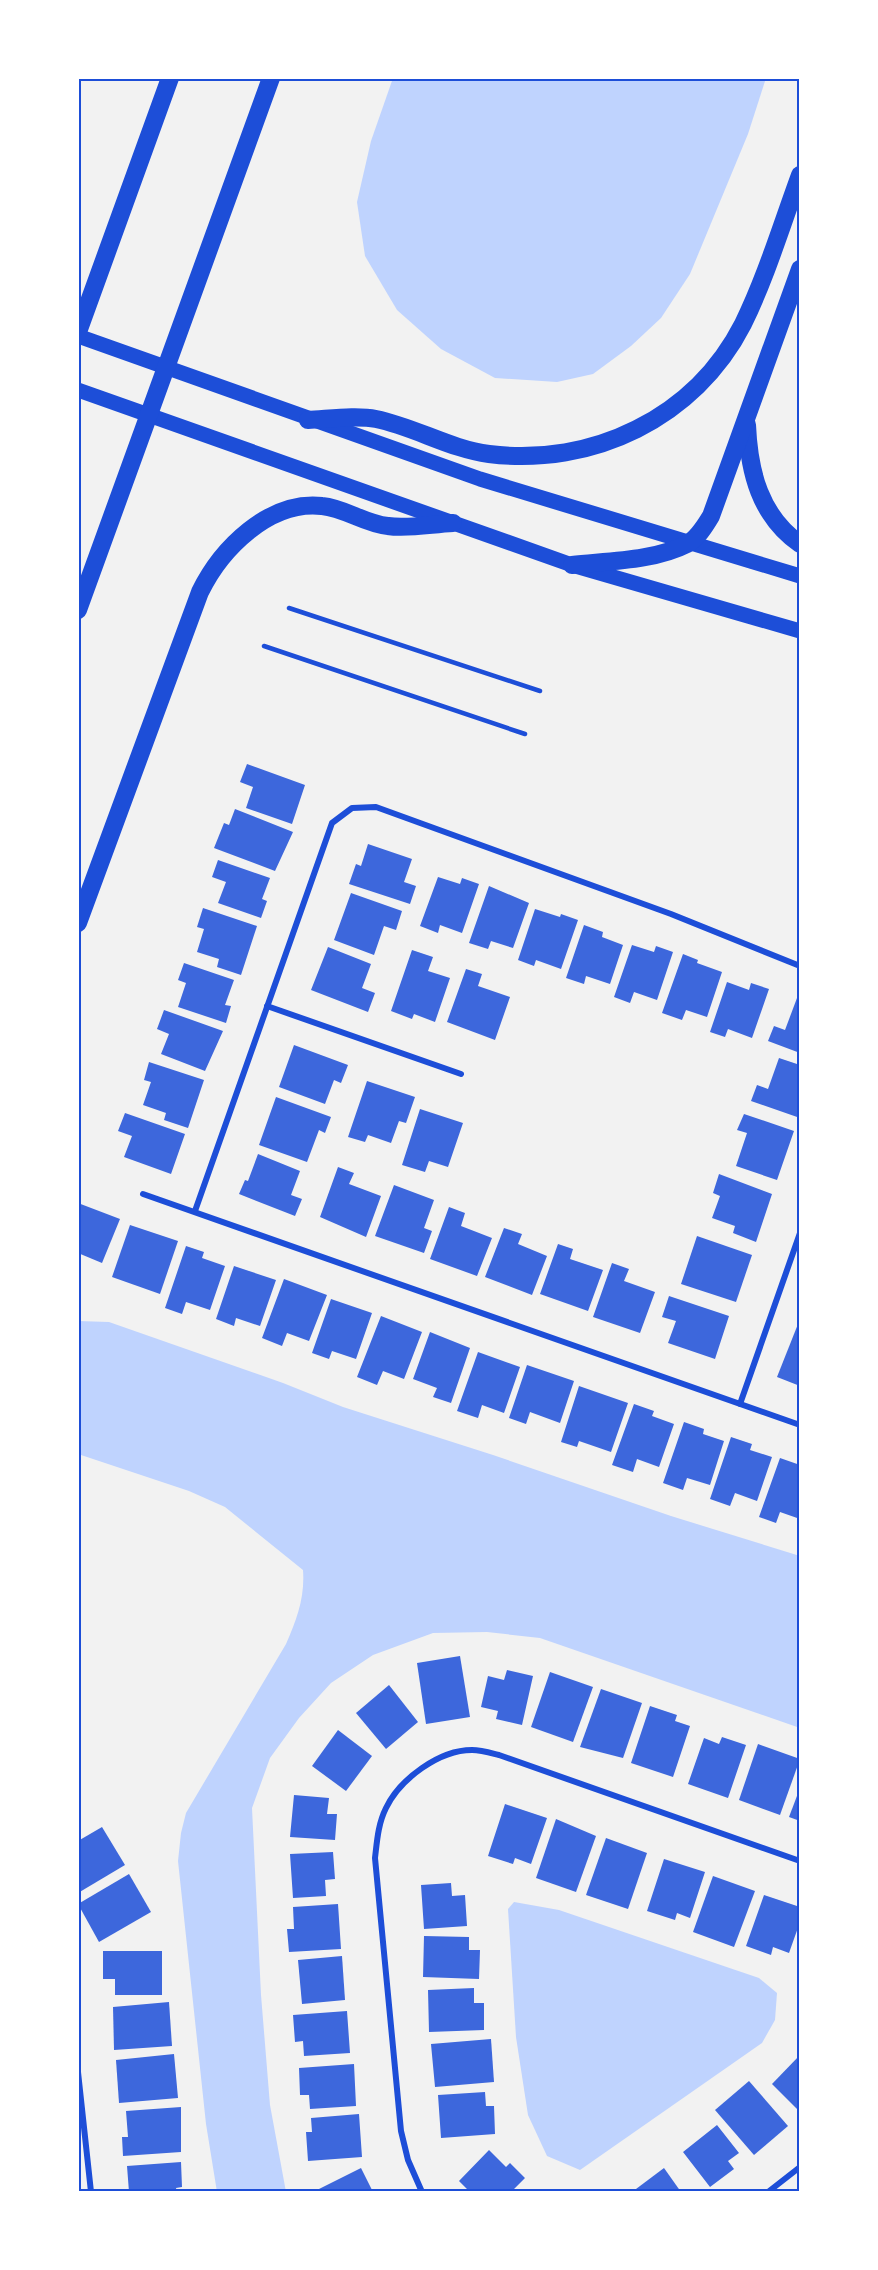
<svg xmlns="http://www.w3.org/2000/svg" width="878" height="2270" font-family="Lato,sans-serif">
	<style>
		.water { fill: #bfd3fe }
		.building { fill: #3d67dc }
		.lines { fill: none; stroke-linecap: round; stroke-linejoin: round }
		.service { stroke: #1d4ed8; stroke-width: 4.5 }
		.minor { stroke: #1d4ed8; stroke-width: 6 }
		.primary { stroke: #1d4ed8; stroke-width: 15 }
		.motorway { stroke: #1d4ed8; stroke-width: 18 }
		.neatline { fill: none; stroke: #1d4ed8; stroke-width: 2 }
	</style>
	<rect width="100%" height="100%" fill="#f2f2f2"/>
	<g class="water">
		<path d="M393 78H766L748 134 690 274 661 318 631 346 593 374 557 382 495 378 441 349 397 310 365 256 357 202 371 141Z"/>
		<path d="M78 1321 109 1322 283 1383 343 1407 493 1455 671 1516 800 1556V1728L540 1638 487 1632 433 1633 373 1655 331 1683 299 1718 270 1758 252 1808 261 1995 270 2105 286 2192H217L206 2124 178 1861 181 1833 186 1813 286 1644C297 1619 305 1597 303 1570L225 1507 189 1491 78 1454Z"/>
		<path d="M514 1902 559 1910 759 1978 777 1993 775 2020 762 2043 580 2170 547 2156 528 2115 516 2037 508 1909Z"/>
	</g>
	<g class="building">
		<path d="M247 764 305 785 292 824 246 808 253 787 240 782Z"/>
		<path d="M235 809 293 832 275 871 214 848 224 823 229 825Z"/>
		<path d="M368 844 412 859 404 882 416 886 410 904 349 884 356 864 361 866Z"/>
		<path d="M218 860 270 878 262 899 267 901 261 918 218 903 226 882 212 877Z"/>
		<path d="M438 877 460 884 462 878 479 884 462 933 440 925 438 933 420 926Z"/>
		<path d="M489 886 529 903 513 948 491 941 488 949 469 943Z"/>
		<path d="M351 893 402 911 396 930 384 926 374 955 334 940Z"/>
		<path d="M203 908 257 926 241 975 217 967 219 959 197 952 204 929 197 927Z"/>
		<path d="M535 909 560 917 561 914 578 920 561 969 536 960 534 966 518 960Z"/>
		<path d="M584 925 603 932 602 937 623 945 610 984 586 976 584 984 566 978Z"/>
		<path d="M632 945 654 952 656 946 673 952 657 1000 634 992 630 1003 614 997Z"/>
		<path d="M328 947 371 964 362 988 375 993 368 1012 311 990Z"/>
		<path d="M412 950 433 957 428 971 450 978 435 1022 414 1014 412 1019 391 1011Z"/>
		<path d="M683 954 698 960 697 963 722 972 707 1017 686 1010 682 1020 662 1013Z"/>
		<path d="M184 963 234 980 225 1005 231 1006 226 1023 178 1007 186 983 178 980Z"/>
		<path d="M466 969 482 974 478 986 510 997 495 1040 447 1022Z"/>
		<path d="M727 982 749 990 751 983 769 989 752 1038 728 1029 725 1037 710 1032Z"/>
		<path d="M797 998 800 999V1053L768 1041 774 1026 785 1030Z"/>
		<path d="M164 1010 223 1031 205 1071 161 1054 169 1034 157 1029Z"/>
		<path d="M294 1045 348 1065 341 1083 334 1080 325 1104 279 1087Z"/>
		<path d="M779 1058 800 1065V1118L751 1101 757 1085 768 1089Z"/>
		<path d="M149 1062 204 1080 188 1128 164 1120 166 1113 143 1105 151 1082 144 1080Z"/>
		<path d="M367 1081 415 1097 406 1123 399 1121 391 1143 368 1135 365 1142 348 1137Z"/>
		<path d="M276 1097 331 1117 325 1133 319 1130 307 1162 259 1145Z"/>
		<path d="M420 1109 463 1123 448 1167 429 1161 425 1172 402 1165Z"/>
		<path d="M125 1113 185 1134 171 1174 124 1157 132 1136 118 1131Z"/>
		<path d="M744 1114 794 1131 777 1180 736 1166 747 1133 737 1130Z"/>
		<path d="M258 1154 300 1171 291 1195 302 1199 295 1216 239 1194 245 1180 248 1181Z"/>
		<path d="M338 1167 354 1173 349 1184 381 1196 366 1237 320 1217Z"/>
		<path d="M719 1174 772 1194 756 1242 733 1233 735 1226 712 1218 720 1196 713 1193Z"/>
		<path d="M394 1185 434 1200 424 1228 432 1231 424 1253 375 1236Z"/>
		<path d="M78 1203 120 1219 102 1263 78 1253Z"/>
		<path d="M449 1207 465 1213 461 1226 492 1238 477 1276 430 1259Z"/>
		<path d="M130 1225 178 1241 160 1294 112 1277Z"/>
		<path d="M504 1228 522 1234 518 1244 547 1256 532 1295 485 1277Z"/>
		<path d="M697 1236 752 1255 736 1302 681 1284Z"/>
		<path d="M558 1244 573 1249 570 1259 603 1270 588 1311 540 1294Z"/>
		<path d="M186 1246 204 1252 202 1258 225 1266 210 1310 186 1302 182 1314 165 1308Z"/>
		<path d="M612 1263 629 1269 624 1281 655 1292 640 1333 593 1317Z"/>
		<path d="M234 1266 276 1280 260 1326 236 1318 234 1326 216 1319Z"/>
		<path d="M284 1279 327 1295 309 1341 287 1333 282 1346 262 1338Z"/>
		<path d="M669 1296 729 1316 715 1359 668 1343 676 1321 662 1317Z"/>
		<path d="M331 1299 372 1313 356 1359 332 1351 329 1359 312 1353Z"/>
		<path d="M381 1316 422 1332 404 1379 383 1371 377 1385 357 1377Z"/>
		<path d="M798 1324 800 1325V1386L777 1377Z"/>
		<path d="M430 1332 470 1348 451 1403 433 1397 437 1388 413 1379Z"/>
		<path d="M478 1352 520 1367 504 1413 482 1405 478 1418 457 1411Z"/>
		<path d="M527 1365 574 1381 560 1423 530 1412 526 1424 509 1418Z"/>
		<path d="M579 1386 628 1403 611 1452 579 1441 577 1447 561 1442Z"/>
		<path d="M634 1404 654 1411 652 1416 674 1424 659 1467 637 1459 633 1472 612 1465Z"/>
		<path d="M684 1422 704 1429 703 1434 724 1441 710 1485 687 1478 683 1490 663 1483Z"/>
		<path d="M731 1437 752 1444 750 1450 772 1457 757 1501 735 1493 730 1506 710 1499Z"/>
		<path d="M780 1458 800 1465V1519L780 1512 776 1523 759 1517Z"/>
		<path d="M460 1656 470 1717 426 1724 417 1663Z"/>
		<path d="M507 1670 533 1676 522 1725 496 1719 498 1711 481 1707 488 1676 504 1680Z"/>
		<path d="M550 1672 593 1687 573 1742 531 1727Z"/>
		<path d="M389 1685 418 1722 386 1749 356 1713Z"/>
		<path d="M601 1689 642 1703 623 1758 580 1747Z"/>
		<path d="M650 1706 677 1715 675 1721 690 1726 673 1777 631 1763Z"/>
		<path d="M338 1730 372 1756 346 1791 312 1766Z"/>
		<path d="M722 1737 746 1745 728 1798 688 1784 704 1738 719 1744Z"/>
		<path d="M758 1744 800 1759 780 1815 739 1800Z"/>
		<path d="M800 1788V1821L789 1817Z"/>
		<path d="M294 1795 329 1798 327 1814H337L335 1840 290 1837Z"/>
		<path d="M505 1804 547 1818 531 1864 515 1858 513 1864 488 1856Z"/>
		<path d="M556 1819 596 1836 576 1892 536 1878Z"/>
		<path d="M102 1827 125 1865 78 1893V1841Z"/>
		<path d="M606 1838 647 1853 628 1909 586 1895Z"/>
		<path d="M333 1852 335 1879 325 1880 326 1896 293 1898 290 1854Z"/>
		<path d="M664 1859 705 1872 690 1918 677 1913 675 1920 647 1911Z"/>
		<path d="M129 1874 151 1912 99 1942 78 1904Z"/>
		<path d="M713 1876 755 1891 734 1947 693 1932Z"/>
		<path d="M451 1883 452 1896 465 1895 467 1926 424 1929 421 1885Z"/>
		<path d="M764 1895 800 1907V1922L789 1953 773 1947 771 1955 746 1946Z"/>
		<path d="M338 1904 341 1949 289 1952 287 1929H294L293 1907Z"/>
		<path d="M424 1936 469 1937V1950H480L479 1979 423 1977Z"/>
		<path d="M103 1951H162V1995H115V1979H103Z"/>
		<path d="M342 1956 345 2000 302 2004 298 1960Z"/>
		<path d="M474 1988V2003H484V2030L429 2032 428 1990Z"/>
		<path d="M169 2002 172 2046 114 2050 113 2007Z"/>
		<path d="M347 2011 350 2053 304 2056 303 2041 295 2042 293 2015Z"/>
		<path d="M491 2039 494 2082 435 2087 431 2044Z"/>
		<path d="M174 2054 178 2098 119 2103 116 2060Z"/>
		<path d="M800 2055V2112L772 2084Z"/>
		<path d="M354 2064 356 2106 310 2109 309 2095H300L299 2068Z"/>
		<path d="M749 2081 788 2126 754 2155 715 2110Z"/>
		<path d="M485 2092 486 2106H494L495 2134 441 2138 438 2095Z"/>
		<path d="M181 2107V2152L123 2156 122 2137H128L126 2111Z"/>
		<path d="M359 2114 362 2157 308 2161 306 2132H312L311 2118Z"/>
		<path d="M717 2125 739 2153 728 2161 734 2169 710 2187 683 2152Z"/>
		<path d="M489 2150 506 2167 510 2163 525 2178 511 2192H470L459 2181Z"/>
		<path d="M181 2162 182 2187 176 2188 177 2192H129L127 2166Z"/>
		<path d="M361 2168 373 2192H320L319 2189Z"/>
		<path d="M664 2168 681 2192H632Z"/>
	</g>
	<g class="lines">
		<g class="service">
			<path d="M289 608 540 691"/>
			<path d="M264 646 525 734"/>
		</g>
		<g class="minor">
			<path d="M267 1006 461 1074"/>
			<path d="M143 1194 800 1425"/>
			<path d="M195 1211 332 823 352 808 376 807 671 914 800 966"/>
			<path d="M740 1404 800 1233"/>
			<path d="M78 2072 91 2192"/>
			<path d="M422 2192 408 2160 401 2131 375 1858C377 1841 378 1824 386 1808 400 1779 439 1750 472 1750 481 1750 491 1753 499 1755L800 1861"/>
			<path d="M768 2192 800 2167"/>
		</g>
		<g class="primary">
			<path d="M78 336 480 479 800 576"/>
			<path d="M78 390 572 565 800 631"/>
		</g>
		<g class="motorway">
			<path d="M78 332 170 78"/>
			<path d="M308 420C329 419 356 415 376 419 415 427 450 449 489 454 592 467 695 418 743 324 766 277 782 224 800 175"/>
			<path d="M747 425C749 472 760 516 800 544"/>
			<path d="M572 565C608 561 654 561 687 544 697 539 705 526 711 516L800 269"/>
			<path d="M78 610 271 78"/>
			<path d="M78 923 200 592C221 549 269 500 322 506 345 508 365 524 388 526 408 529 432 524 453 523"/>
		</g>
	</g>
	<rect width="878" height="2270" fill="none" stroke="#ffffff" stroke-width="159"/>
	<rect x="80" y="80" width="718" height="2110" class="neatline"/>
</svg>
